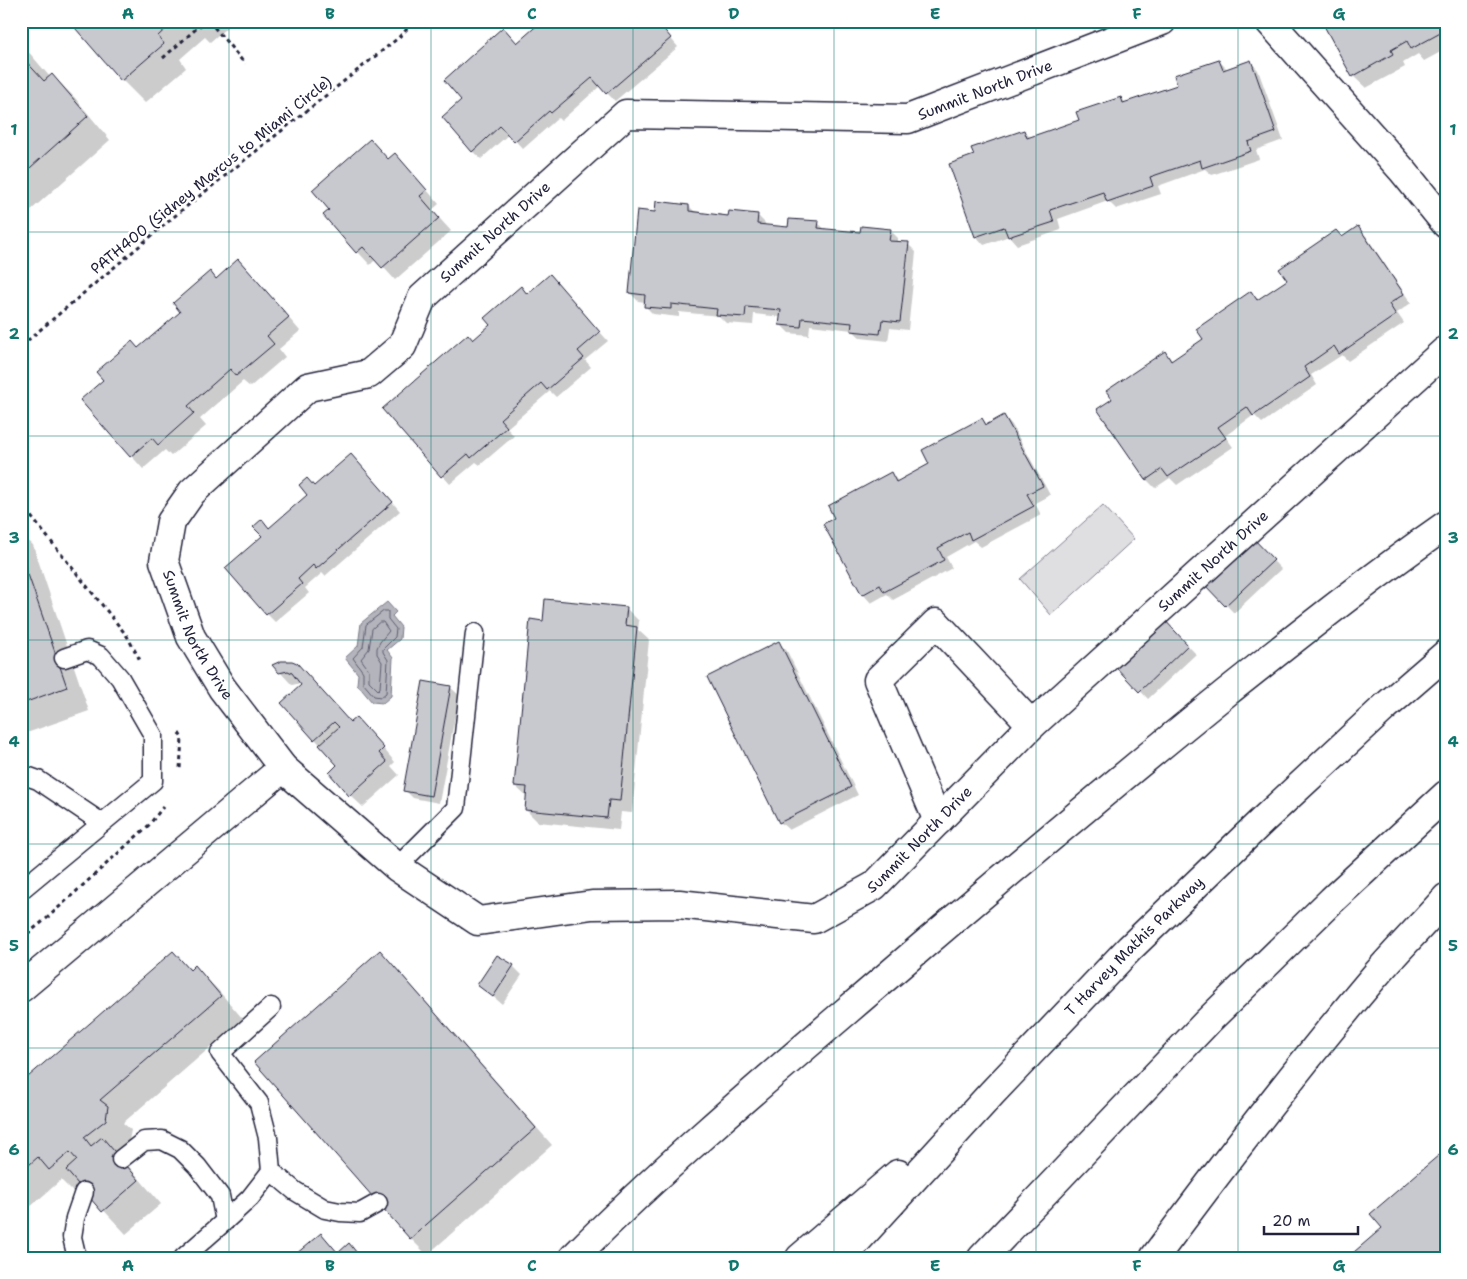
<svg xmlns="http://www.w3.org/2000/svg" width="1467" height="1279" font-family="'Shantell Sans',sans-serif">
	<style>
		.green { fill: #dfdfe2; stroke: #80808e }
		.water { fill: #b4b4bc; stroke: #7a7a88 }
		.shadow { fill: #0003 }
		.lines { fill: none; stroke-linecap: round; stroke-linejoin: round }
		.shore { stroke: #5c5c6f; stroke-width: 1 }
		.building { fill: #c8c8cf; stroke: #22223b }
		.lane-casing { stroke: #22223b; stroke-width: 21 }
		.street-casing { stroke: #22223b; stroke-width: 31 }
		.highway-casing { stroke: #22223b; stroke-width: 31 }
		.path { stroke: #22223b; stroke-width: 3; stroke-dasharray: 4 4; stroke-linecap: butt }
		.lane { stroke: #fff; stroke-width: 18 }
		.street { stroke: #fff; stroke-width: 28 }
		.highway { stroke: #fff; stroke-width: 28 }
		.grid { fill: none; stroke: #0f766e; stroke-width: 1; stroke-opacity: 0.55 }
		.labels { text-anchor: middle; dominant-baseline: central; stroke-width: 4.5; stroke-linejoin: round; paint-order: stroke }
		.street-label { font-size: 15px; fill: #22223b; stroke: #fff }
		.neatline { fill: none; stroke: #0f766e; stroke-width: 2 }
		.grid-label { font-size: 16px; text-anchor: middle; font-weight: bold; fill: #0f766e }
	</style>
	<rect width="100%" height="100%" fill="#fff"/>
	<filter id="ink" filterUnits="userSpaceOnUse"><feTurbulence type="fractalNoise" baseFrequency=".02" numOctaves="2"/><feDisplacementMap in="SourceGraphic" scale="10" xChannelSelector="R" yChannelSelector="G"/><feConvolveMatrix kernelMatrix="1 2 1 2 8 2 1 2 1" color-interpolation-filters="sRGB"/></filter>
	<g filter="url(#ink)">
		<path class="green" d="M1103 505 1134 539 1051 615 1020 579Z"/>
		<path class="water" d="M387 602 396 612 392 616 401 627 400 639 387 650 393 658 391 696 383 703 372 702 357 684 358 674 345 658 358 646 361 623Z"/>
		<g class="shadow">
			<path d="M71 21H234L210 42 205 37 180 59 186 68 145 103 122 80Z"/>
			<path d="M656 21 678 47 615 101 600 86 561 121 558 118 523 149 509 134 481 159 472 151 463 100 517 45Z"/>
			<path d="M1446 21V49L1424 61 1418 54 1403 63 1405 67 1366 88 1353 76 1324 24Z"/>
			<path d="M21 43 50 77 52 75 75 98 110 140 30 211 21 203Z"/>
			<path d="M1219 61 1227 69 1250 61 1258 70 1283 140 1256 150 1259 159 1212 175 1205 169 1158 186 1161 194 1116 209 1108 201 1058 219 1061 230 1017 245 1009 236 984 245 976 236 975 156 1024 131 1031 138 1080 121 1121 98 1126 103 1179 85Z"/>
			<path d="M370 141 389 160 395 155 407 167 439 204 432 210 451 231 395 280 376 259 370 265 325 216 331 210Z"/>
			<path d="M689 206 696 213 729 217 757 215 765 223V226L789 228 818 223 826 230 861 234 890 230 898 238V243L908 244 916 252 908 330 890 328 888 341 861 338 852 330 810 325 809 335 789 333 780 324 781 317 754 314 753 325 726 323 719 316 679 312V317L653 314 645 306V302L638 301 630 293 656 213Z"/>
			<path d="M1358 228 1366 236 1411 303 1397 313 1404 323 1348 361 1342 355 1311 375 1317 385 1262 423 1254 415 1225 436 1233 447 1177 485 1170 478 1155 488 1147 480 1099 409 1113 400 1165 353 1173 361 1205 339 1251 293 1259 300 1289 280Z"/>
			<path d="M210 273 217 280 250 273 300 331 279 349 285 357 250 387 243 381 200 419 206 426 171 456 165 450 143 469 82 400 182 312Z"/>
			<path d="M558 284 608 341 585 360 591 367 556 397 550 391 507 428 514 436 480 465 476 462 450 484 384 410 492 325 521 288 528 295Z"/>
			<path d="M1004 416 1012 425 1050 495 1035 503 1041 515 981 547 974 541 946 557 952 568 893 600 887 594 871 603 863 594 836 518 891 474 899 482 931 464 982 419 988 425Z"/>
			<path d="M359 464 400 511 325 576 322 573 305 588 309 593 275 622 267 614 270 529 309 495 314 487Z"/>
			<path d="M21 534 33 545 89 711 21 735Z"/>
			<path d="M1251 538 1281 569 1234 613 1204 582Z"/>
			<path d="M627 609 639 621 638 630 649 640 632 813 621 812 619 830 538 822 526 810 527 797 515 786 544 622Z"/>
			<path d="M1162 619 1196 654 1148 699 1115 664Z"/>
			<path d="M778 642 787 651 858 795 789 830 780 822Z"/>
			<path d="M282 662 351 723 368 731 395 762 391 766 399 775 363 807 350 795 339 765 315 739 303 685 301 683 292 685 280 672Z"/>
			<path d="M450 687 459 695 439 803 413 798 405 790Z"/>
			<path d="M380 952 397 969 552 1145 427 1255 411 1239 255 1062Z"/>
			<path d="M173 953 191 970 195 967 218 990 243 1019 123 1123 131 1130 125 1162 161 1204 126 1234 81 1186 73 1192 61 1180 21 1215V1084Z"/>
			<path d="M497 956 513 966 522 975 502 1004 479 985Z"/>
		</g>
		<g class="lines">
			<g class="shore">
				<path d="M384 611H388V619L396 629 395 637 383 649V652L388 660 386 693 381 697 374 696 363 683V672L353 658 363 647 366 625Z"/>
				<path d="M380 622H383L389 631 380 642 377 648V654L382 662 380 688 378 690 369 681V670L361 659 369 649 372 629Z"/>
			</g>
		</g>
		<g class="building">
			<path d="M69 21H174L158 36 164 44 121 81Z"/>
			<path d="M542 21H657L671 38 606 94 592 78 551 113 549 111 514 142 500 126 472 152 442 117 461 100 444 80 503 27 517 43Z"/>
			<path d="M1327 21H1446V30L1411 49 1407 41 1391 50 1393 54 1352 77 1323 24Z"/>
			<path d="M21 45 27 52 22 57 44 81 52 74 88 116 21 176Z"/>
			<path d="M1219 60 1223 70 1251 60 1276 132 1248 142 1251 151 1202 168 1200 160 1150 177 1153 186 1107 202 1103 192 1050 210 1054 222 1008 237 1004 227 975 237 949 164 974 155 971 148 1024 130 1027 138 1079 120 1076 112 1121 97 1123 103 1177 85 1174 75Z"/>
			<path d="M370 139 388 159 395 153 427 190 420 196 439 218 382 268 363 247 356 253 323 215 329 210 312 190Z"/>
			<path d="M656 201 689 205V211L728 216 729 211 758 214 757 224 788 227 789 219 819 221 818 228 827 229 860 232 861 226 891 229 889 241 909 242 900 322 882 320 880 334 851 331 852 323 802 318 801 327 779 325 781 310 746 307 745 317 716 315 717 309 671 304V309L644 307 645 295 629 293 637 210 655 212Z"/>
			<path d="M1358 226 1404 294 1389 304 1396 315 1339 354 1334 346 1304 367 1310 377 1253 416 1247 407 1218 427 1226 438 1168 477 1162 469 1146 480 1097 409 1112 399 1106 391 1165 351 1171 361 1203 339 1196 329 1251 291 1257 300 1287 280 1279 269 1336 230 1342 237Z"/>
			<path d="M238 259 289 317 267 336 274 344 236 376 230 369 188 406 194 413 158 445 152 438 130 457 80 400 103 380 96 372 132 341 138 348 180 312 173 303 210 271 216 279Z"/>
			<path d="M550 274 600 332 578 351 584 358 547 390 541 383 500 419 507 427 471 458 468 454 441 477 382 409 468 334 473 340 490 325 484 318 521 286 527 294Z"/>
			<path d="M1004 415 1043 486 1027 494 1034 506 971 540 968 532 938 548 944 560 884 592 880 585 862 595 823 524 834 518 828 506 891 472 896 482 929 464 922 450 982 418 986 425Z"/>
			<path d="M351 454 393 502 316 569 313 565 298 579 302 584 266 615 225 568 262 536 253 527 262 519 269 528 307 495 299 485 307 478 314 486Z"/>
			<path d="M1251 536 1274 560 1225 606 1202 582Z"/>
			<path d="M21 554 67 687 21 704Z"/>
			<path d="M545 599 627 607 625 625 637 627 620 801 609 800 607 818 525 810 527 787 514 786 530 619 543 621Z"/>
			<path d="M1162 617 1188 645 1139 692 1113 664Z"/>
			<path d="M779 641 851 787 779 823 707 677Z"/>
			<path d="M281 661H292L297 663 350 722 356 717 384 748 379 753 387 762 349 796 329 773 337 765 319 745 339 727 334 722 314 740 281 703 301 685 292 673 288 671 279 673 272 665Z"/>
			<path d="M423 681 451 686 431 796 403 791Z"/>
			<path d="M380 950 536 1128 410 1239 254 1062Z"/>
			<path d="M173 951 190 970 195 965 221 996 100 1100 108 1106 106 1120 84 1137 91 1146 102 1137 139 1180 102 1212 66 1170 77 1160 70 1152 49 1170 38 1157 21 1172V1083Z"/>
			<path d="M497 955 514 965 493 997 477 985Z"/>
			<path d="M1446 1149V1258H1347L1382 1228 1370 1214Z"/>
			<path d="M321 1233 338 1253 349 1243 361 1258H298L296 1254Z"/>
		</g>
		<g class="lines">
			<defs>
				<g id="lane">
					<path d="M21 774 38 780 102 823"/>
					<path d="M397 867 456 808 475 633"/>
					<path d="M21 890 153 781V735L120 678 101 656 87 650 64 658"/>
					<path d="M121 1159 144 1141 162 1140 180 1149 197 1166 220 1196 225 1221 183 1258"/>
					<path d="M271 1171 295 1191 325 1209 340 1212 360 1213 378 1203"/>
					<path d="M225 1221 250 1198 271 1171 268 1138 259 1103 220 1053 271 1007"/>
					<path d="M77 1258 72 1237 75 1218 84 1192"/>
				</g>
				<g id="street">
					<path id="s1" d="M1162 21 908 119 626 114 422 298 402 346 369 374 308 387 192 492 171 522 164 561 191 637 222 688 283 768 397 867 478 921 592 905 679 904 814 919 874 886 1032 725 1446 350"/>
					<path d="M1269 21 1403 171 1446 224"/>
					<path d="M938 821 878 680 936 623 1032 725"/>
					<path d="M21 988 283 768"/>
				</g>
				<g id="highway">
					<path d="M573 1258C682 1148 802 1050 919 949 1021 862 1123 776 1227 692 1299 635 1370 578 1446 525"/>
					<path d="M800 1258 898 1174"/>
					<path id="s2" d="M841 1258 992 1093 1130 948 1264 819 1386 706 1446 654"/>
					<path d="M982 1258 1208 1021 1332 900 1446 795"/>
					<path d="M1154 1258C1225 1162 1297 1068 1374 977 1397 950 1422 925 1446 898"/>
				</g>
			</defs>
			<use href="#lane" class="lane-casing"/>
			<use href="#street" class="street-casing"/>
			<use href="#highway" class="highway-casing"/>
			<g class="path">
				<path d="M209 21 245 64"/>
				<path d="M163 58 205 21"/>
				<path d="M21 346 182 210 397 39 415 21"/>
				<path d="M21 504 127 636 141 662"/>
				<path d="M179 733 182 738 180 769"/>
				<path d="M21 939 46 919 149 825 163 807"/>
			</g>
			<use href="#lane" class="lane"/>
			<use href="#street" class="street"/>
			<use href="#highway" class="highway"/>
		</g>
	</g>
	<path class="grid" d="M229 21V1258M431 21V1258M633 21V1258M834 21V1258M1036 21V1258M1238 21V1258M21 232H1446M21 436H1446M21 640H1446M21 844H1446M21 1048H1446"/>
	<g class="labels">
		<g class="street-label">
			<text transform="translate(985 90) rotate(-21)">Summit North Drive</text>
			<text transform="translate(211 175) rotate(-39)">PATH400 (Sidney Marcus to Miami Circle)</text>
			<text transform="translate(495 232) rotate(-42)">Summit North Drive</text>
			<text stroke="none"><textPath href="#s1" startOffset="2585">Summit North Drive</textPath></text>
			<text stroke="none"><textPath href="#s1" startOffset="1301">Summit North Drive</textPath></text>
			<text stroke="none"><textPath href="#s1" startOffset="2180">Summit North Drive</textPath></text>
			<text stroke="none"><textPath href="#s2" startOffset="428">T Harvey Mathis Parkway</textPath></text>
		</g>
	</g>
	<rect width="1467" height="1279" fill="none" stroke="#fff" stroke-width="55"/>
	<path d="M1264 1226v8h94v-8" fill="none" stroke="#22223b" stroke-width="2.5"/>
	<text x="1272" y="1226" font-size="15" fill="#22223b" stroke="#ffffff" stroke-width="4" paint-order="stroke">20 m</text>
	<rect x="28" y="28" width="1412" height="1224" class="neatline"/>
	<g class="grid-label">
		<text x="128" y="19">A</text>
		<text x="330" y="19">B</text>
		<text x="532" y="19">C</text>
		<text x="734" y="19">D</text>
		<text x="935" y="19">E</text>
		<text x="1137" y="19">F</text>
		<text x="1339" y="19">G</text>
		<text x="14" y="135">1</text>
		<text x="1453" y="135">1</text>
		<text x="14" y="339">2</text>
		<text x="1453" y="339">2</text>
		<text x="14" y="543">3</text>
		<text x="1453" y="543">3</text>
		<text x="14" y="747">4</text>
		<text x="1453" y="747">4</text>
		<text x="14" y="951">5</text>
		<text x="1453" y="951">5</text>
		<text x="14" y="1155">6</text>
		<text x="1453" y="1155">6</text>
		<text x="128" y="1271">A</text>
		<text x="330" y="1271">B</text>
		<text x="532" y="1271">C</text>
		<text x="734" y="1271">D</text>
		<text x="935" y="1271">E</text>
		<text x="1137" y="1271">F</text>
		<text x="1339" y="1271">G</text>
	</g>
</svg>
